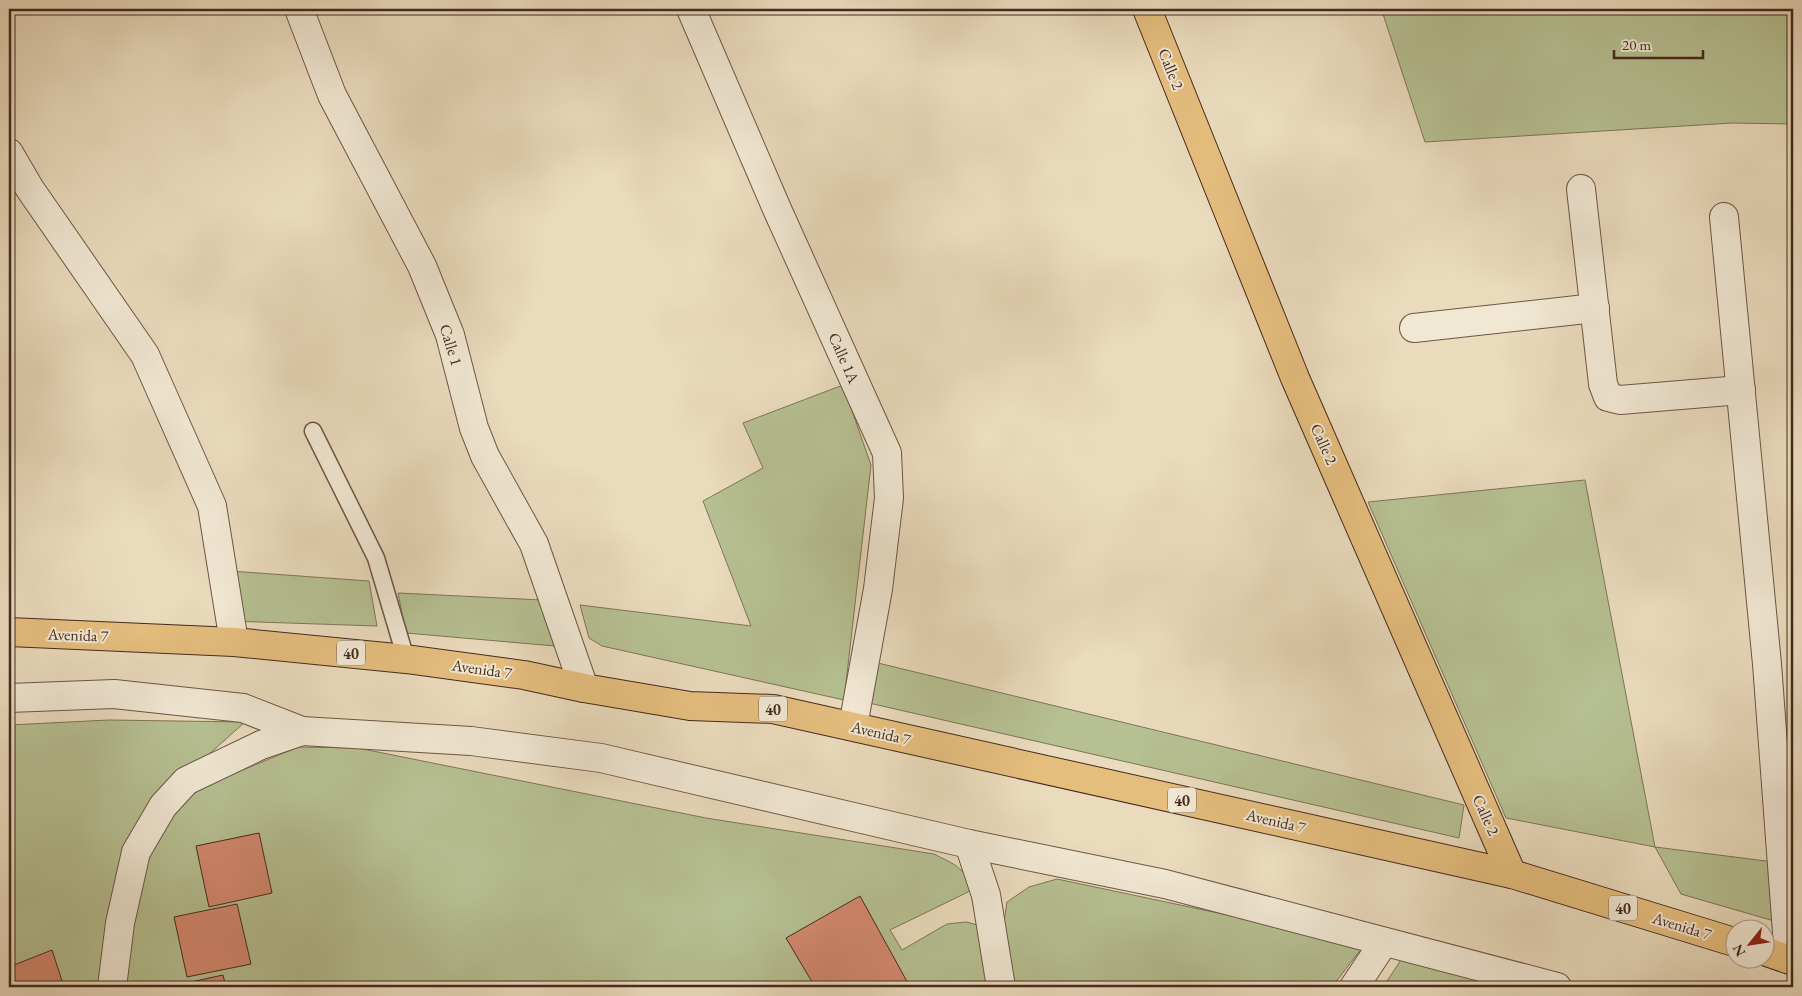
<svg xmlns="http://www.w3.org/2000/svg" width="1802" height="996" font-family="'EB Garamond',serif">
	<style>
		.green { fill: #b6c092; stroke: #7e7558 }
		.building { fill: #d48970; stroke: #452a1e }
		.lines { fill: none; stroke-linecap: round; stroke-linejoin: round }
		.lane-casing { stroke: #6e5646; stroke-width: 19 }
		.street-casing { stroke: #6e5646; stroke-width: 30 }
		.primary-casing { stroke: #452a1e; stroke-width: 30 }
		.lane { stroke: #f1e8d4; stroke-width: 16 }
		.street { stroke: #f1e8d4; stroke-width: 28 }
		.primary { stroke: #e5be7e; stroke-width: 28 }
		.labels { text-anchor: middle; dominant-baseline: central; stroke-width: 4; stroke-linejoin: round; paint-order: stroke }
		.shield { fill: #f1e8d4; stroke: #796355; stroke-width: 1 }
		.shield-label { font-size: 15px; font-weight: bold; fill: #452a1e }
		.street-label { font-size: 16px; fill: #452a1e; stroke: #f1e8d4 }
	</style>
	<rect width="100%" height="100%" fill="#eadbbd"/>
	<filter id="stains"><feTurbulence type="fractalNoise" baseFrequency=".004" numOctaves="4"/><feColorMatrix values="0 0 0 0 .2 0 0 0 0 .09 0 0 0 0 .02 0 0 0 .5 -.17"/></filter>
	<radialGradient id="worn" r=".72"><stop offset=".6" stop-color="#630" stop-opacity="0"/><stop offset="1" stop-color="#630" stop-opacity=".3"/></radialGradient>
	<g class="green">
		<path d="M1457 9H1793V124L1732 123 1425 142 1382 11 1409 12Z"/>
		<path d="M843 385 871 465 844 700 602 646 589 638 580 605 751 626 703 501 763 468 743 423Z"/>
		<path d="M1585 480 1655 847 1774 862V921L1681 894 1655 847 1506 818 1368 502Z"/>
		<path d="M230 571 369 581 377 626 228 621Z"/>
		<path d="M398 593 542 600 555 646 406 633Z"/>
		<path d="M878 663 1464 805 1459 838 869 703Z"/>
		<path d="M109 720 245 722 150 807 103 987H9V725Z"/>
		<path d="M298 747 358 748 706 818 934 854C955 865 964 866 971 890L966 893 890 930 902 950 947 924 966 922 982 926 992 987H120L146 859 168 815 195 790Z"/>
		<path d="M1057 879 1365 944 1332 987H1013L1004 922 1007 902 1029 887Z"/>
		<path d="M1403 957 1503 987H1383Z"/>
	</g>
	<g class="building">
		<path d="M259 833 272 893 209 907 196 846Z"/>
		<path d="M860 896 910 987H815L786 938Z"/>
		<path d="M237 904 251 964 187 977 174 917Z"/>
		<path d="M52 950 64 987H9V967Z"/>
		<path d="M223 975 226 987H168Z"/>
	</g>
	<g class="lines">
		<defs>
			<path id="lane" d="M313 431 376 558 406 659"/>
			<g id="street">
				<path d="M299 9 332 95 422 266 450 335 474 428 485 456 534 544 584 688"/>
				<path d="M691 9 777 209 887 453 889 498 878 589 853 726"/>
				<path d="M9 153 30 189 145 355 212 506 234 642"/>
				<path d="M1581 189 1603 384 1608 397 1620 400 1741 390"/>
				<path d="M1724 217 1767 664 1789 959"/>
				<path d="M1414 328 1595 308"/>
				<path d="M9 698 114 694 243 708 302 731 471 741 601 758 969 844 1165 884 1557 987"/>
				<path d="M969 844 986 895 1001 987"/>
				<path d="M112 987 120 923 136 852 163 806 186 781 261 745 302 731"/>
				<path d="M1354 987 1384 942"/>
			</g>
			<g id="primary">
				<path d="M1147 9 1295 378 1512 874"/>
				<path d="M9 632 234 642 406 659 524 675 584 688 690 706 773 709 1512 874 1734 942"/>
				<path d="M1764 951 1793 961"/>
			</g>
		</defs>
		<use href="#lane" class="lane-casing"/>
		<use href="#street" class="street-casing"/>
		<use href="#primary" class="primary-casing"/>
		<use href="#lane" class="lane"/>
		<use href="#street" class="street"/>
		<use href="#primary" class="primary"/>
	</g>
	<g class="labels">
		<g class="shield">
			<rect x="337" y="640.5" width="28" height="25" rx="4"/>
			<rect x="759" y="696.5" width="28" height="25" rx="4"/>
			<rect x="1168" y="787.5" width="28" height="25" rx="4"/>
			<rect x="1609" y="895.5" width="28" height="25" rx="4"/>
		</g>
		<g class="shield-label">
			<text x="351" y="653">40</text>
			<text x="773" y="709">40</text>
			<text x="1182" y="800">40</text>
			<text x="1623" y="908">40</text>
		</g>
		<g class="street-label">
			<text transform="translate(1171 69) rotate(68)">Calle 2</text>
			<text transform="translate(451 345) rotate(73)">Calle 1</text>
			<text transform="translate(844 358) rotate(66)">Calle 1A</text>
			<text transform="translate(1324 444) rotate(66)">Calle 2</text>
			<text transform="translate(78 635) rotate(2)">Avenida 7</text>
			<text transform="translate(482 669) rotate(8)">Avenida 7</text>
			<text transform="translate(881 733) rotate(13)">Avenida 7</text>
			<text transform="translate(1486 815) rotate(66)">Calle 2</text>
			<text transform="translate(1276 821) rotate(13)">Avenida 7</text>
			<text transform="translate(1682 926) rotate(17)">Avenida 7</text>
		</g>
	</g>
	<rect width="1802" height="996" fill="none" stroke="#eadbbd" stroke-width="30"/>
	<rect x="10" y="10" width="1782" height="976" fill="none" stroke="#452a1e" stroke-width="2.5"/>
	<rect x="15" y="15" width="1772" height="966" fill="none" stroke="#452a1e"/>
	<g transform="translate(1750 944) rotate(240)"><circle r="24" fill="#f1e8d4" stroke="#ac9c8b"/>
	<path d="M0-4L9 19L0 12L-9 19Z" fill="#8f2418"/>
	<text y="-8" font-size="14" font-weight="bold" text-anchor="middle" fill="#452a1e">N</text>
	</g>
	<path d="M1614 50v8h89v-8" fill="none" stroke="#452a1e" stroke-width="2.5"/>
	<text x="1622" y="50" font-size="15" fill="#452a1e" stroke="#f1e8d4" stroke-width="4" paint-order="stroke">20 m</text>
	<rect width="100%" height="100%" filter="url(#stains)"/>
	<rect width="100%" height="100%" fill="url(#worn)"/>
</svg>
